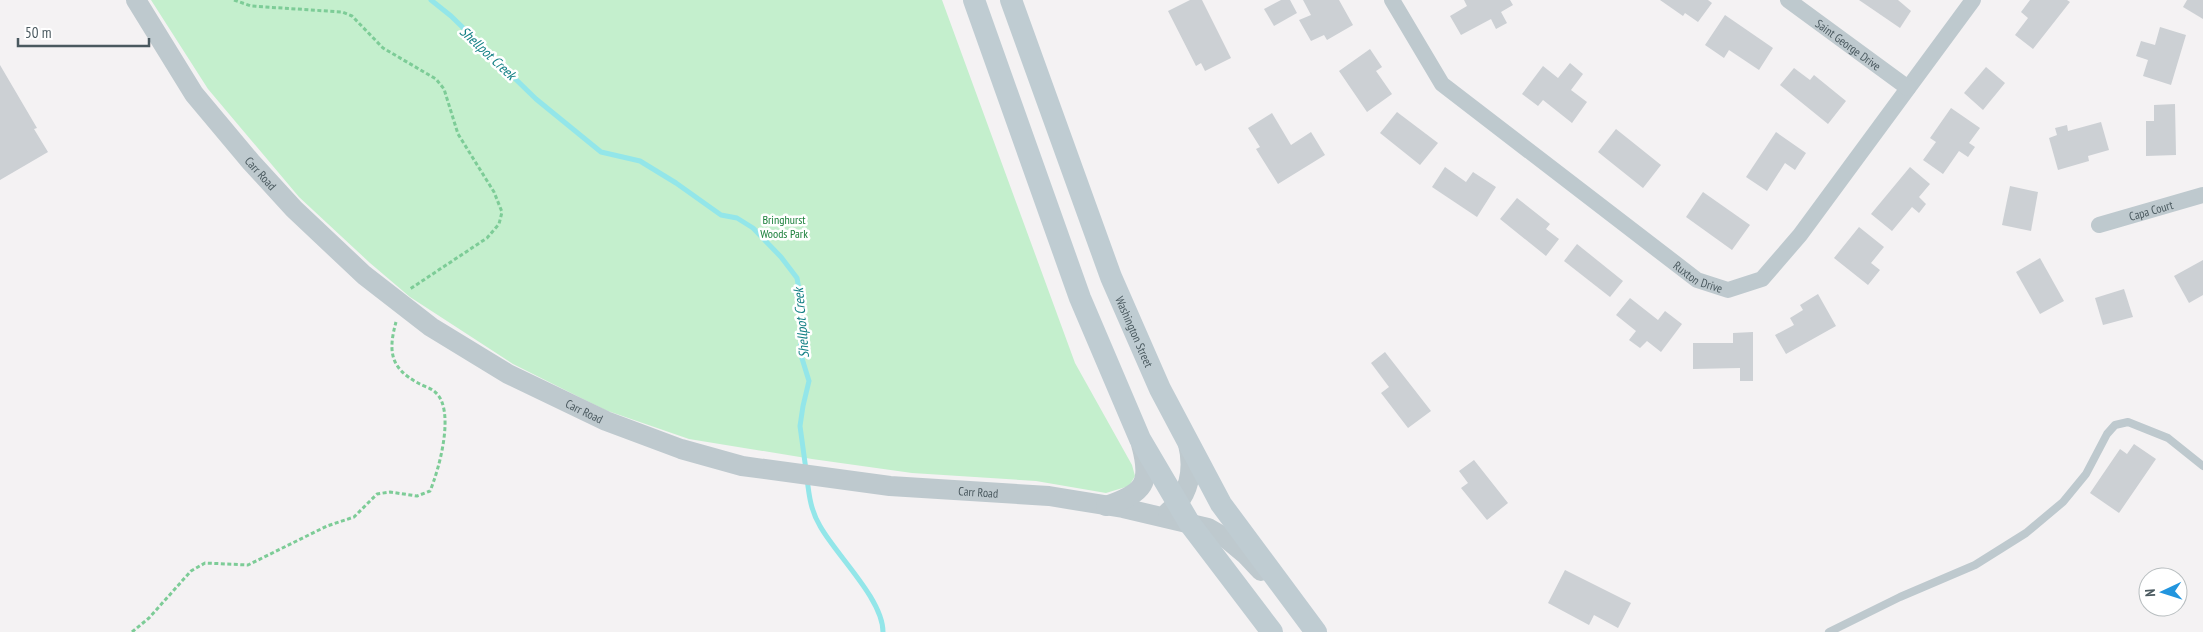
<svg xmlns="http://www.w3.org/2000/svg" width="2203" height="632" font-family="'PT Sans Narrow',sans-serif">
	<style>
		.green { fill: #c4efcd }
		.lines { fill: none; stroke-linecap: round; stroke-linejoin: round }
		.stream { stroke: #93e6e9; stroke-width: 5 }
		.building { fill: #ccd0d4 }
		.path { stroke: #7dcc97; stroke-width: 3; stroke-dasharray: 4 2.5; stroke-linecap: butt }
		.service { stroke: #bec9ce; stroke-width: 8 }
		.minor { stroke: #bec9ce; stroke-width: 16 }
		.tertiary { stroke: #bec9ce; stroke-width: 20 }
		.secondary { stroke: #bfccd2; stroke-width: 22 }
		.labels { text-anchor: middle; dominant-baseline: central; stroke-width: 5; stroke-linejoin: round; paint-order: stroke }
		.street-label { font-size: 12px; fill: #4a595f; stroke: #fff }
		.park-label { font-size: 12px; fill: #1c803c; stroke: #fff }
		.water-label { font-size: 14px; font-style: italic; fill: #127f84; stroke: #fff }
	</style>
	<rect width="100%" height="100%" fill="#f4f2f3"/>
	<path class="green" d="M151 0H942L1075 363 1132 465 1135 476 1129 486 1106 493 1036 481 912 473 812 459 689 439 605 410 513 364 410 297 370 263 299 197 208 89Z"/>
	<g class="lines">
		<g class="stream">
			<path d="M431 0 451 16 536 99 601 152 640 161 676 183 721 215 737 218 753 228 781 257 797 278 800 295 802 319 800 352 809 381 803 406 800 426 806 470"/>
			<path d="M807 478C809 496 811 511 820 526 836 555 883 599 883 632"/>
		</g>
	</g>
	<g class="building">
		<path d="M1190 0H1202L1231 58 1205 71 1201 63 1196 66 1168 11Z"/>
		<path d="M1281 0H1290L1297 13 1274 26 1264 9Z"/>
		<path d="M1303 0H1339L1353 25 1327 40 1324 35 1311 41 1299 20 1311 15Z"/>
		<path d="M1464 0H1510L1513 5 1501 12 1507 23 1496 29 1491 19 1461 35 1450 16 1467 6Z"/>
		<path d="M1660 0H1708L1712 3 1698 22 1685 13 1683 16Z"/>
		<path d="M1859 0H1898L1911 11 1900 28Z"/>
		<path d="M2030 0H2067L2070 2 2033 49 2015 35 2028 18 2021 12Z"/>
		<path d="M2187 0H2203V19L2183 7Z"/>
		<path d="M1725 15 1773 48 1759 70 1729 50 1724 58 1705 45Z"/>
		<path d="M2160 27 2186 35 2171 85 2143 76 2148 60 2136 56 2141 41 2155 45Z"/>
		<path d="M1370 49 1382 67 1376 71 1392 94 1367 112 1339 71Z"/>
		<path d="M1570 63 1583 74 1571 90 1587 102 1572 123 1543 100 1538 106 1522 94 1543 66 1558 78Z"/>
		<path d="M0 65 37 128 34 129 48 152 0 180Z"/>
		<path d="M1986 67 2005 83 1983 110 1964 93Z"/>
		<path d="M1794 68 1810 80 1814 75 1846 101 1828 124 1780 85Z"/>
		<path d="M2175 104 2176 155 2146 156V121H2154V105Z"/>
		<path d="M1951 108 1980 128 1969 143 1975 147 1968 157 1959 151 1943 174 1923 160 1936 142 1930 138Z"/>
		<path d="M1397 112 1438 143 1420 165 1380 133Z"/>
		<path d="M1272 113 1291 145 1311 132 1325 155 1278 184 1256 149 1260 147 1248 128Z"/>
		<path d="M2101 122 2109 150 2088 156 2089 161 2058 170 2049 138 2057 135 2055 128 2067 125 2068 131Z"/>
		<path d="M1616 129 1661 165 1643 188 1598 152Z"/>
		<path d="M1776 132 1806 153 1795 170 1785 163 1767 191 1746 177Z"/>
		<path d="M1445 167 1466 182 1473 172 1496 187 1477 217 1432 187Z"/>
		<path d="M1910 167 1930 184 1919 197 1926 204 1919 213 1912 207 1892 231 1871 214Z"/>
		<path d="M2010 186 2038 192 2031 231 2002 225Z"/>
		<path d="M1703 192 1750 225 1732 250 1686 217Z"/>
		<path d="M1517 198 1550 224 1546 229 1559 239 1546 256 1500 219Z"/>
		<path d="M1859 227 1884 247 1871 263 1880 270 1868 285 1834 258Z"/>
		<path d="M1577 244 1623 281 1610 297 1564 261Z"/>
		<path d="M2040 258 2064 301 2040 314 2016 272Z"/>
		<path d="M2203 260V295L2189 303 2174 276Z"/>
		<path d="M2124 289 2133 317 2103 325 2095 298Z"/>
		<path d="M1818 294 1836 326 1786 354 1775 335 1794 325 1790 318 1803 310 1800 305Z"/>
		<path d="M1630 298 1658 320 1665 311 1682 324 1661 352 1647 341 1640 348 1629 340 1636 331 1616 315Z"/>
		<path d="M1753 332V381H1740V368L1693 369V343H1733V333Z"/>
		<path d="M1385 352 1431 411 1408 428 1381 393 1389 387 1371 363Z"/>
		<path d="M2134 444 2156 459 2119 513 2090 493 2120 449 2127 454Z"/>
		<path d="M1474 460 1508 503 1487 520 1461 488 1468 483 1459 471Z"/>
		<path d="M1565 570 1631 603 1618 628 1594 615 1589 625 1548 603Z"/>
	</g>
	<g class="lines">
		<g class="path">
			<path d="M234 0 251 6 342 12 352 16 383 48 436 79 444 89 458 134 494 192 502 212 499 224 487 238 410 289"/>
			<path d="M132 632 149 618 191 571 205 563 248 565 327 526 354 517 377 494 390 492 417 496 430 491C439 470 456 409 435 392 431 388 423 386 418 383 390 368 388 351 396 322"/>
		</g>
		<path class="service" d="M1829 632 1900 597 1975 565 2026 533 2063 502 2086 474 2107 434 2115 425 2128 422 2168 438 2203 466"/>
		<g class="minor">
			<path id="s1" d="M1392 0 1442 84 1697 280 1728 290 1762 279 1800 235 1973 0"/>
			<path id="s2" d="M1788 0 1908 88"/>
			<path id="s3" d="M2099 225 2203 195"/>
		</g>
		<g class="tertiary">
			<path id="s4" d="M136 0 194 94 251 162 294 209 364 275 431 327 508 374 606 421 681 449 742 466 890 486 1049 496 1123 508 1208 528 1227 539 1245 554 1261 571"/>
			<path d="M1106 506C1144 493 1152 484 1141 444"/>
			<path d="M1168 512C1190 497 1194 468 1188 444"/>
		</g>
		<g class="secondary">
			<path d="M974 0 1080 298 1140 439 1190 524 1272 632"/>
			<path id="s5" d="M1011 0 1111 277 1160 389 1221 504 1316 632"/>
		</g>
	</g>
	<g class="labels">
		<g class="street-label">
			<text stroke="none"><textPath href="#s2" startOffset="75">Saint George Drive</textPath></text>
			<text stroke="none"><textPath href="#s4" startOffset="214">Carr Road</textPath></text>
			<text stroke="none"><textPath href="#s3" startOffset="54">Capa Court</textPath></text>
			<text stroke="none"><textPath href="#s1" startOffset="419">Ruxton Drive</textPath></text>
			<text stroke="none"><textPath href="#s5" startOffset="354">Washington Street</textPath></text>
			<text stroke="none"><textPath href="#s4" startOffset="619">Carr Road</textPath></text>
			<text stroke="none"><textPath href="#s4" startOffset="1024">Carr Road</textPath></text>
		</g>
		<g class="park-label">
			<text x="784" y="219">Bringhurst<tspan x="784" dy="14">Woods Park</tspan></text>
		</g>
		<g class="water-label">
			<text transform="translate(488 53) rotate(43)">Shellpot Creek</text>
			<text transform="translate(801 323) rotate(-95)">Shellpot Creek</text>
		</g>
	</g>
	<g transform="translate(2163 592) rotate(266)"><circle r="24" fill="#ffffff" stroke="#b7bdbf"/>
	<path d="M0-4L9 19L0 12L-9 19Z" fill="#2295de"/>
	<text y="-8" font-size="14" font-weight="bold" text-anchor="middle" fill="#4a595f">N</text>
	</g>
	<path d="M18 38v8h131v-8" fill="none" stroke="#4a595f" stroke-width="2.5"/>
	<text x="25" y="38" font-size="15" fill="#4a595f" stroke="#ffffff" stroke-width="4" paint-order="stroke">50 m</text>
</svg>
